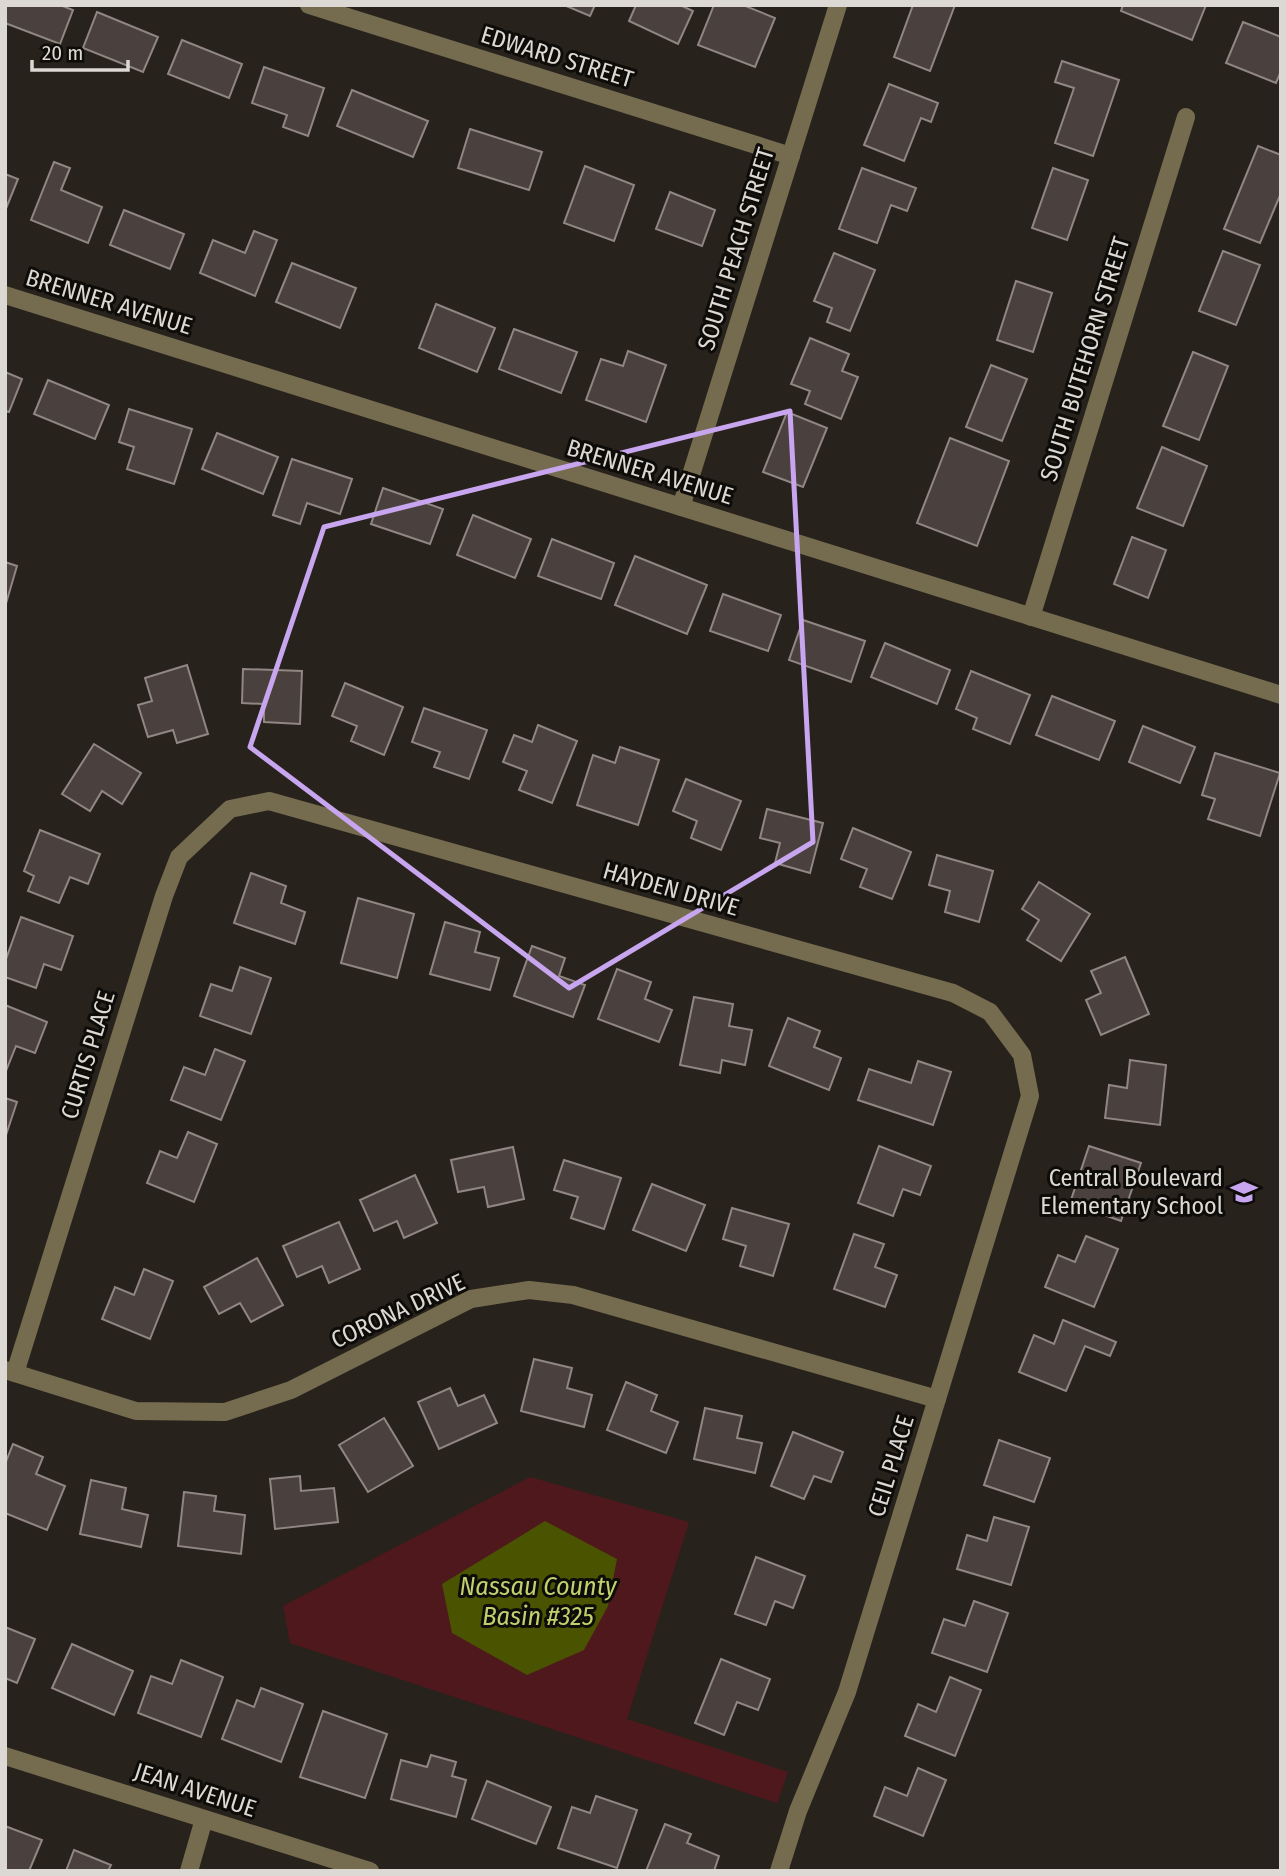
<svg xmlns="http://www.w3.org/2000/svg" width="1286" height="1876" font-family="'Fira Sans Condensed',sans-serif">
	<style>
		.green { fill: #4f181d }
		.water { fill: #4a5300 }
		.building { fill: #4a413e; stroke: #908682; stroke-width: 2 }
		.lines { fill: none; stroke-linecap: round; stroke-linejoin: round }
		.minor { stroke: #756c4f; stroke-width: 18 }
		.marked { fill: none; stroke: #c7a6ef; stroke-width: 5; stroke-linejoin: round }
		.labels { text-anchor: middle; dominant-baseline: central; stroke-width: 6; stroke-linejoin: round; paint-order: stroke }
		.street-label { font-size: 24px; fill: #dcd8d4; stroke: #0e0c09 }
		.poi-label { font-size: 24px; fill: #dcd8d4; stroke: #0e0c09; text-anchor: end }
		.water-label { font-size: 26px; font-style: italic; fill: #c1d16d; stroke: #0e0c09 }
	</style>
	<rect width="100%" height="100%" fill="#28221c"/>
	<path class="green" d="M530 1477 689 1522 627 1719 788 1772 777 1803 290 1643 283 1606Z"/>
	<path class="water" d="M545 1521 617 1559 608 1606 584 1650 527 1675 452 1633 442 1584Z"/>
	<g class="building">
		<path d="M5 5H60L73 10 60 44 5 23Z"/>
		<path d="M564 5H595L590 16Z"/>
		<path d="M636 5H680L693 11 678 44 629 21Z"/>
		<path d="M714 5H743L775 18 755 67 698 45Z"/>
		<path d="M913 5H955L930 71 894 57Z"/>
		<path d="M1123 5H1206L1192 40 1121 11Z"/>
		<path d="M97 12 158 37 143 72 83 48Z"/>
		<path d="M1243 22 1281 37V71L1276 83 1226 63Z"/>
		<path d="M182 40 242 64 229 98 168 74Z"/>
		<path d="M1062 61 1119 80 1093 156 1055 143 1074 88 1055 82Z"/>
		<path d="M264 67 324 88 308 136 283 127 287 115 252 103Z"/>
		<path d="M889 84 938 103 931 122 921 118 904 161 864 145Z"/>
		<path d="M352 90 428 121 413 157 337 126Z"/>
		<path d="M470 129 542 152 529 190 458 168Z"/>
		<path d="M1258 146 1281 155V193L1260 243 1224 229Z"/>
		<path d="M54 162 70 168 61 190 102 207 88 243 31 220Z"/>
		<path d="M585 166 634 185 614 241 564 223Z"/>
		<path d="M862 168 916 188 907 211 891 205 877 243 839 229Z"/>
		<path d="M1053 168 1088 180 1067 240 1032 228Z"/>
		<path d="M5 174 18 179 5 211Z"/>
		<path d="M670 192 715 210 702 246 656 229Z"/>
		<path d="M124 210 184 234 170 269 110 245Z"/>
		<path d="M254 231 277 240 255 296 200 273 213 240 245 253Z"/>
		<path d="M1223 251 1260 265 1236 325 1199 311Z"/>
		<path d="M834 253 875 270 850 331 827 322 832 308 814 301Z"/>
		<path d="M292 263 356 288 340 328 276 302Z"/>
		<path d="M1016 281 1052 293 1033 352 997 340Z"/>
		<path d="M436 304 495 328 477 372 419 348Z"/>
		<path d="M514 329 577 352 561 393 499 369Z"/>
		<path d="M810 338 849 354 842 371 858 377 841 419 805 404 810 391 791 384Z"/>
		<path d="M628 351 666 365 646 422 586 400 601 359 623 366Z"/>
		<path d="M1193 352 1228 366 1199 440 1163 426Z"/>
		<path d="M991 365 1027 379 1002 441 966 427Z"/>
		<path d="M5 372 22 379 9 412 5 411Z"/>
		<path d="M48 380 109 405 95 439 34 414Z"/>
		<path d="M129 409 192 429 174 484 127 469 134 447 119 442Z"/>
		<path d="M787 412 827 428 803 487 763 472Z"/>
		<path d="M217 433 278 457 263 494 202 469Z"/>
		<path d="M950 438 1009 461 977 546 917 523Z"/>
		<path d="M1162 447 1207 466 1183 526 1137 508Z"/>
		<path d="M292 459 352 479 340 514 307 503 300 524 273 515Z"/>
		<path d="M383 488 443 509 430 544 371 524Z"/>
		<path d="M473 515 531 539 515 578 457 555Z"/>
		<path d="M1132 537 1166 550 1148 598 1114 584Z"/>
		<path d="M552 539 614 563 601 599 538 576Z"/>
		<path d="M635 556 707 585 687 634 615 605Z"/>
		<path d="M5 562 17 566 5 607Z"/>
		<path d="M723 594 781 615 768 651 710 631Z"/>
		<path d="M803 620 865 641 851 682 789 660Z"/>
		<path d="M885 643 950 670 937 704 871 677Z"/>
		<path d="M187 665 208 734 177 743 173 730 148 737 138 705 152 701 145 678Z"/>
		<path d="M243 669 302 671 300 724 264 722V704L242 703Z"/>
		<path d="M971 671 1030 695 1010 744 973 729 977 718 956 709Z"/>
		<path d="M345 683 403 707 384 755 351 741 357 726 332 716Z"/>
		<path d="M1052 696 1115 721 1099 760 1036 735Z"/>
		<path d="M424 708 487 730 469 779 434 767 440 752 412 742Z"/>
		<path d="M538 725 577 741 552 803 519 790 527 771 503 762 514 735 532 742Z"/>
		<path d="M1143 726 1195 747 1180 783 1129 762Z"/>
		<path d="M94 744 141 773 122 804 102 791 90 811 62 794Z"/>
		<path d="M620 747 659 760 638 825 577 805 593 755 615 763Z"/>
		<path d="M1215 753 1280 773 1260 836 1208 819 1215 799 1202 795Z"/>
		<path d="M686 779 741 801 721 850 691 838 697 821 673 811Z"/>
		<path d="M767 809 823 823 810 873 775 863 780 843 760 838Z"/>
		<path d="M853 828 911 852 892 899 860 887 867 869 841 859Z"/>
		<path d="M40 830 100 854 88 884 70 877 59 903 28 891 34 876 24 871Z"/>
		<path d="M937 855 993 871 979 922 945 912 950 891 929 885Z"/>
		<path d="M251 873 286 886 281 903 305 912 295 944 234 923Z"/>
		<path d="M1039 882 1090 914 1061 961 1027 940 1039 920 1022 909Z"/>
		<path d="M358 898 414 914 397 978 341 963Z"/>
		<path d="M21 917 73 936 61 970 44 964 36 988 5 977V962Z"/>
		<path d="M445 922 480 932 475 952 499 958 490 990 430 974Z"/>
		<path d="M532 946 565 958 559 976 585 985 573 1017 514 996Z"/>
		<path d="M1125 957 1149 1014 1101 1035 1086 1000 1101 993 1091 971Z"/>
		<path d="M240 967 271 978 251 1034 200 1016 211 984 232 991Z"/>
		<path d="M617 969 651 982 645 999 672 1010 659 1042 598 1019Z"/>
		<path d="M694 997 733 1004 729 1026 752 1030 745 1065 722 1060 720 1073 680 1065Z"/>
		<path d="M5 1005 47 1022 35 1053 16 1046 6 1071Z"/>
		<path d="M788 1018 820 1031 814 1047 841 1058 829 1090 769 1066Z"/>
		<path d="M215 1049 245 1061 221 1120 171 1100 184 1067 205 1075Z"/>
		<path d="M1130 1060 1166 1065 1160 1125 1105 1118 1109 1085 1127 1088Z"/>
		<path d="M918 1061 951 1072 933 1125 858 1100 869 1069 911 1083Z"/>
		<path d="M5 1098 17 1102 5 1138Z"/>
		<path d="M188 1132 217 1144 194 1202 147 1183 160 1151 177 1158Z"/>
		<path d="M879 1146 931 1166 920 1195 903 1189 893 1216 858 1203Z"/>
		<path d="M1089 1146 1141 1163 1121 1221 1070 1203Z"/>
		<path d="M513 1147 524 1199 488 1207 484 1187 458 1192 451 1160Z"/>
		<path d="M564 1160 621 1178 604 1229 571 1218 578 1197 554 1190Z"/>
		<path d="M415 1175 437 1223 404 1238 397 1221 374 1231 360 1200Z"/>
		<path d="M652 1184 705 1205 686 1251 633 1230Z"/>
		<path d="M732 1208 789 1224 773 1276 740 1266 746 1246 723 1239Z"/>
		<path d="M339 1222 360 1269 329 1283 322 1266 297 1277 283 1246Z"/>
		<path d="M854 1234 884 1244 875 1267 897 1275 885 1307 834 1289Z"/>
		<path d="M1086 1236 1118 1249 1094 1307 1045 1287 1058 1255 1075 1262Z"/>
		<path d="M257 1258 283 1305 251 1322 240 1303 219 1314 204 1287Z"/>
		<path d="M144 1269 173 1281 150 1339 102 1319 115 1287 134 1295Z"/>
		<path d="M1063 1320 1116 1342 1110 1356 1085 1346 1066 1391 1019 1372 1034 1335 1054 1344Z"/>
		<path d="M534 1359 572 1368 567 1388 592 1395 584 1427 521 1411Z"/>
		<path d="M626 1382 657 1395 651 1411 678 1422 666 1453 607 1430Z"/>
		<path d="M450 1388 458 1406 484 1395 497 1423 439 1449 418 1402Z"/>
		<path d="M705 1408 742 1416 737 1438 762 1443 755 1473 694 1459Z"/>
		<path d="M384 1418 413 1466 368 1492 339 1445Z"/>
		<path d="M793 1432 843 1452 831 1482 814 1476 804 1499 771 1486Z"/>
		<path d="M999 1440 1050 1458 1034 1502 984 1485Z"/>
		<path d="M13 1444 43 1457 36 1474 65 1486 47 1530 5 1513V1464Z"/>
		<path d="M300 1476 301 1491 334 1488 338 1522 275 1529 270 1479Z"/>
		<path d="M91 1480 126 1488 122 1509 148 1515 141 1547 80 1534Z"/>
		<path d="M184 1492 216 1496 214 1511 245 1515 241 1554 178 1546Z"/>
		<path d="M994 1517 1029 1527 1011 1585 957 1569 967 1535 987 1541Z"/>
		<path d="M756 1557 805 1576 793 1608 775 1601 766 1625 735 1614Z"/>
		<path d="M974 1601 1008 1613 987 1672 932 1653 944 1619 965 1626Z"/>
		<path d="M5 1627 35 1639 17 1683 5 1678Z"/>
		<path d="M72 1644 133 1671 114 1715 52 1688Z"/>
		<path d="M721 1659 770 1679 758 1710 737 1702 724 1735 695 1723Z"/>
		<path d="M181 1660 223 1677 201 1737 138 1713 151 1676 172 1684Z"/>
		<path d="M950 1677 981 1690 955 1756 905 1736 918 1704 936 1712Z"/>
		<path d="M261 1688 303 1704 281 1762 222 1739 237 1700 254 1707Z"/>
		<path d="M323 1711 387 1734 365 1798 300 1777Z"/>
		<path d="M431 1755 456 1762 452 1776 466 1780 456 1817 391 1799 401 1760 427 1767Z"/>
		<path d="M918 1768 946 1780 923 1836 874 1816 885 1787 907 1796Z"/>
		<path d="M487 1781 551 1807 536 1844 472 1819Z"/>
		<path d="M596 1796 637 1810 617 1868 558 1848 572 1807 590 1813Z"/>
		<path d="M665 1824 691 1834 687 1843 719 1856 714 1871H646Z"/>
		<path d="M5 1826 42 1840 29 1871H5Z"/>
		<path d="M74 1850 111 1865 108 1871H66Z"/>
	</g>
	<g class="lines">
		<g class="minor">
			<path d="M309 5 791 156"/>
			<path d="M5 295 1281 695"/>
			<path d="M681 507 838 5"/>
			<path d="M1031 617 1186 117"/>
			<path d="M5 1370 136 1411 225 1412 291 1390 471 1299 529 1290 573 1295 937 1399"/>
			<path d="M15 1373 164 896 179 857 230 809 269 801 953 993 990 1012 1022 1055 1030 1096 847 1692 798 1811 779 1871"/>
			<path d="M5 1756 370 1871"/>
			<path d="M189 1871 204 1819"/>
		</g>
	</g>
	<path class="marked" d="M790 411 813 842 569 988 250 747 324 527Z"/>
	<defs>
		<symbol id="school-bare" viewBox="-9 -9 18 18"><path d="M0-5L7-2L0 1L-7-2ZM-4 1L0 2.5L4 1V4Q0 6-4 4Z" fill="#c7a6ef" stroke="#0e0c09" stroke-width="2.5" paint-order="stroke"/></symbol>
	</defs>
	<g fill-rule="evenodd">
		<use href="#school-bare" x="1225" y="1173" width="38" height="38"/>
	</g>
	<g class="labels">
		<g class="street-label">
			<text transform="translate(557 57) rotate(17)">EDWARD STREET</text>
			<text transform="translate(736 249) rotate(-73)">SOUTH PEACH STREET</text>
			<text transform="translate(109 302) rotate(17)">BRENNER AVENUE</text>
			<text transform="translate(1085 359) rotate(-73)">SOUTH BUTEHORN STREET</text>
			<text transform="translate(650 472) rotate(17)">BRENNER AVENUE</text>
			<text transform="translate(671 889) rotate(16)">HAYDEN DRIVE</text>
			<text transform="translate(88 1055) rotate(-73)">CURTIS PLACE</text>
			<text transform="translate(398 1311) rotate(-25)">CORONA DRIVE</text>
			<text transform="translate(891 1466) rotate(-73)">CEIL PLACE</text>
			<text transform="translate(195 1790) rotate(18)">JEAN AVENUE</text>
		</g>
		<g class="poi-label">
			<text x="1223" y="1178">Central Boulevard<tspan x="1223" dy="28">Elementary School</tspan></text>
		</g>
		<g class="water-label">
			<text x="538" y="1586">Nassau County<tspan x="538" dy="30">Basin #325</tspan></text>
		</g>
	</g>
	<rect width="1286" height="1876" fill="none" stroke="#dcd8d4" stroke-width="14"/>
	<path d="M32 60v10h96v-10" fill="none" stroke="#dcd8d4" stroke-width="3.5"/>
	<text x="42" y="60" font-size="21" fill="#dcd8d4" stroke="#0e0c09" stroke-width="5" paint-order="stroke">20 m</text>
</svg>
